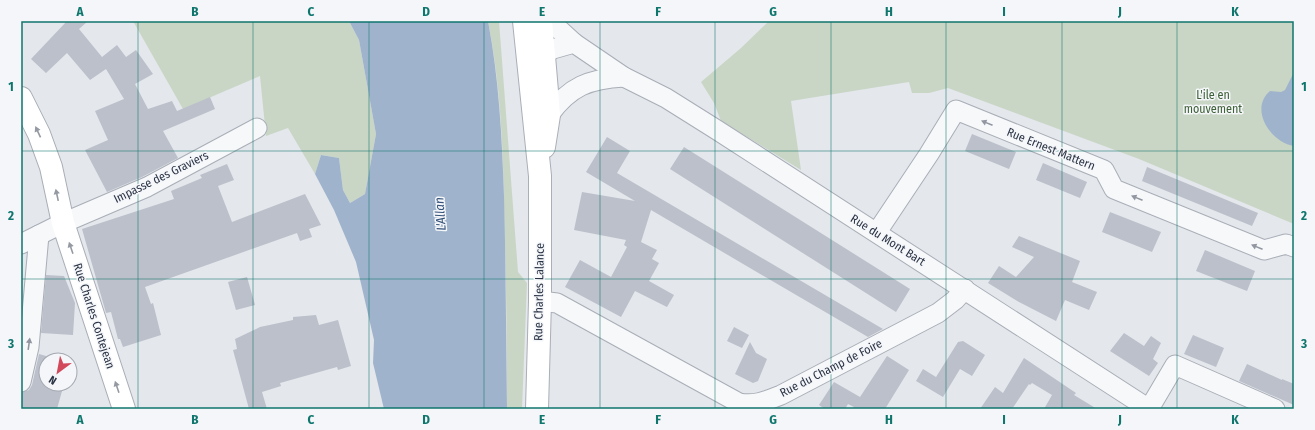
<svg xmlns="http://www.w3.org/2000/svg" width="1315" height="430" font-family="'Fira Sans Condensed',sans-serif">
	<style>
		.green { fill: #c9d6c5 }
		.water { fill: #9fb4cc }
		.building { fill: #bbc0ca }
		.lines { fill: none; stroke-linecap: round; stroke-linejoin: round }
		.street-casing { stroke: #a9aeb7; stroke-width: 21 }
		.secondary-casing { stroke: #a9aeb7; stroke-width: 24 }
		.street { stroke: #f7f8fa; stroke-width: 19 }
		.secondary { stroke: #fff; stroke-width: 22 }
		.oneway { fill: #9196a0 }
		.oneway2 { fill: #959aa2 }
		.grid { fill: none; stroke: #0f766e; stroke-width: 1; stroke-opacity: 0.55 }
		.labels { text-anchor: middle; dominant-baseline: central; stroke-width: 3; stroke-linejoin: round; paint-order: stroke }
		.park-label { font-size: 12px; fill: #3f6138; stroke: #f4f6f9 }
		.street-label { font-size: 12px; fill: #2b3445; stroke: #f4f6f9 }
		.water-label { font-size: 13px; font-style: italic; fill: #34527a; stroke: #f4f6f9 }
		.neatline { fill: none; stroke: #0f766e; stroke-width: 1.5 }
		.grid-label { font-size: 13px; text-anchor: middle; font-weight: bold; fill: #0f766e }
	</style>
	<rect width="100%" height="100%" fill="#e4e7ec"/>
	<g class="green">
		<path d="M133 21H349L359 40 376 134 365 194 350 203 343 190 339 158 321 155 315 174 288 128 266 136 260 76 183 109Z"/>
		<path d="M488 21H499L518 272 527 283 522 409H507C507 341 506 273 504 205 503 143 500 82 488 21Z"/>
		<path d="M769 21H1294V224L1139 159 948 88 929 93H912L909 82 791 101 801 170 721 121 714 103 701 82 741 48Z"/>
	</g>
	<g class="water">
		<path d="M349 21H488C499 79 502 137 504 196 506 267 506 338 507 409H384L373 363 374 340 356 262 334 210 315 174 321 155 339 158 343 190 350 203 365 194 376 134 359 40Z"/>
		<path d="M1294 72V146C1270 142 1249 109 1270 91L1281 92 1285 90Z"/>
	</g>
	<g class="building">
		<path d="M67 21H88L79 29 102 57 117 45 126 57 136 50 153 74 135 84 148 109 172 101 177 111 210 97 215 109 163 131 178 158 142 177 107 192 85 150 108 140 95 111 124 99 106 69 90 80 67 53 46 73 31 59Z"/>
		<path d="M972 134 1016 152 1009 169 965 151Z"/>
		<path d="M607 137 630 151 617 173 883 329 868 337 651 210 641 242 657 250 652 259 659 263 649 281 674 295 667 307 635 291 621 317 565 287 580 260 611 277 627 247 624 245 626 240 574 230 582 192 635 201 586 172Z"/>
		<path d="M684 147 910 289 896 312 670 169Z"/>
		<path d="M1043 163 1087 182 1080 198 1036 180Z"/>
		<path d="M227 164 234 180 218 186 232 222 305 194 321 225 309 229 312 237 300 241 297 233 145 287 151 304 153 303 161 335 123 347 120 339H118L111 312 106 313 82 229 174 199 171 191 202 178 200 175Z"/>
		<path d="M1147 167 1258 213 1252 226 1142 181Z"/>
		<path d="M1110 212 1161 232 1152 252 1102 232Z"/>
		<path d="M1019 236 1080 261 1072 282 1097 292 1089 310 1065 300 1056 321 1019 302 988 283 999 266 1016 277 1034 257 1012 247Z"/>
		<path d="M1205 250 1255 271 1247 291 1196 271Z"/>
		<path d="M46 275 64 276 75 303 73 335 41 333Z"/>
		<path d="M247 277 255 305 236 310 228 282Z"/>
		<path d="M316 315 319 325 338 320 351 366 338 370 337 367 280 383 281 386 262 392 267 409H249L233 350 237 349 235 339 260 327 293 320V317Z"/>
		<path d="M734 327 749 335 742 348 727 341Z"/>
		<path d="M1124 333 1144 346 1151 336 1161 343 1153 359 1158 363 1149 376 1110 351Z"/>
		<path d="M1193 335 1224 348 1216 367 1184 354Z"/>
		<path d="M963 341 985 355 972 376 960 369 943 397 916 381 923 369 936 377 958 342Z"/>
		<path d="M750 342 756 353 767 359 758 381 753 383 735 374Z"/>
		<path d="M39 354 46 356V384H64L57 409H21V393L29 390 32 385Z"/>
		<path d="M887 356 909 370 885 409H852L854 407 848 404 845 409H825L819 405 834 382 860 397Z"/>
		<path d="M1024 358 1076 393 1074 395 1097 409H1044L1052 395 1032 383 1030 385 1029 384 1012 409H980L995 387 1003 393Z"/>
		<path d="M1247 364 1282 380V379L1294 384V405L1239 381Z"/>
	</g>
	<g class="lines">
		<defs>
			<g id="street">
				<path d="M550 21 574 43"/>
				<path d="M532 61 553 49 574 43 624 77 666 98 717 130 1149 409"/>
				<path d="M549 115C570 86 589 79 624 77"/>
				<path d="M877 232 929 154 956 110 1104 170 1114 189 1264 250 1286 244 1294 247"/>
				<path d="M21 244 63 223 147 187 257 128"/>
				<path d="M540 301 557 303 739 403C755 406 766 401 781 395L938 313 955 300 965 289"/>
				<path d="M21 382 29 347 39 235"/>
				<path d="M1149 409 1175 365 1275 409"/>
			</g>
			<g id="secondary">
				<path d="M524 21 540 176V301L537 409"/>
				<path d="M541 21 549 115 544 147"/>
				<path d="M21 98 39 134 51 167 63 223 124 409"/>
			</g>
		</defs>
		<use href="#street" class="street-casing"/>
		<use href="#secondary" class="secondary-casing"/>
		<use href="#street" class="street"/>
		<use href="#secondary" class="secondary"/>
	</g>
	<defs><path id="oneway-solid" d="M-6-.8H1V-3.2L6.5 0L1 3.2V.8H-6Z"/></defs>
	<g class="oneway">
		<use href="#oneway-solid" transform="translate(987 123) rotate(-158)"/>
		<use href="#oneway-solid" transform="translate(1137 198) rotate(-158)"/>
		<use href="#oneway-solid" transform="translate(1257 247) rotate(-158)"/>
		<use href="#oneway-solid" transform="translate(29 344) rotate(-82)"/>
	</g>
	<g class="oneway2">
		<use href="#oneway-solid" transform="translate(38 132) rotate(-115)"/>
		<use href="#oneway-solid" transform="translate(57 195) rotate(-102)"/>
		<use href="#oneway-solid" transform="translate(71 248) rotate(-109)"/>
		<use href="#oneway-solid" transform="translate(117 387) rotate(-109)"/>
	</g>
	<path class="grid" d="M138 21V409M253 21V409M369 21V409M484 21V409M600 21V409M715 21V409M831 21V409M946 21V409M1062 21V409M1177 21V409M21 151H1294M21 279H1294"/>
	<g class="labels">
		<g class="park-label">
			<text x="1213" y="95">L'ile en<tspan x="1213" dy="14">mouvement</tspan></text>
		</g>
		<g class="street-label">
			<text transform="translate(1051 149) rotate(22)">Rue Ernest Mattern</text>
			<text transform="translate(161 177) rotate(-26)">Impasse des Graviers</text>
			<text transform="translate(888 240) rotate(32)">Rue du Mont Bart</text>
			<text transform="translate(539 292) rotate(-89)">Rue Charles Lalance</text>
			<text transform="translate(94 316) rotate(72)">Rue Charles Contejean</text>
			<text transform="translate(831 368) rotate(-27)">Rue du Champ de Foire</text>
		</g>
		<g class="water-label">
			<text transform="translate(440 214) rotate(-94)">L'Allan</text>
		</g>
	</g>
	<rect width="1315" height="430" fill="none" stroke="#f4f6f9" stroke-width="44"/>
	<g transform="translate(58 372) rotate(212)"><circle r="19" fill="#f4f6f9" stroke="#a4a8b1"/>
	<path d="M0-3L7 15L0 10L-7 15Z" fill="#d1495b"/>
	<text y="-6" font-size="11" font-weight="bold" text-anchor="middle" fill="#2b3445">N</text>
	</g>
	<rect x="22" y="22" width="1271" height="386" class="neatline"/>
	<g class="grid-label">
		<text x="80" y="16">A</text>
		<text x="195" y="16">B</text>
		<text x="311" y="16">C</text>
		<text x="426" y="16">D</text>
		<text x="542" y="16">E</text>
		<text x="658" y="16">F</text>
		<text x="773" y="16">G</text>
		<text x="889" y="16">H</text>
		<text x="1004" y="16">I</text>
		<text x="1120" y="16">J</text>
		<text x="1235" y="16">K</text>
		<text x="11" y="91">1</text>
		<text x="1304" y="91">1</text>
		<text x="11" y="220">2</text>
		<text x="1304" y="220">2</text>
		<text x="11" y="348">3</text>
		<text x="1304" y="348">3</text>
		<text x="80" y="424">A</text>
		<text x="195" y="424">B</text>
		<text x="311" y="424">C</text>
		<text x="426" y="424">D</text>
		<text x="542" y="424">E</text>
		<text x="658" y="424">F</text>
		<text x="773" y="424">G</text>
		<text x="889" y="424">H</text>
		<text x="1004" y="424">I</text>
		<text x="1120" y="424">J</text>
		<text x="1235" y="424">K</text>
	</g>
</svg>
